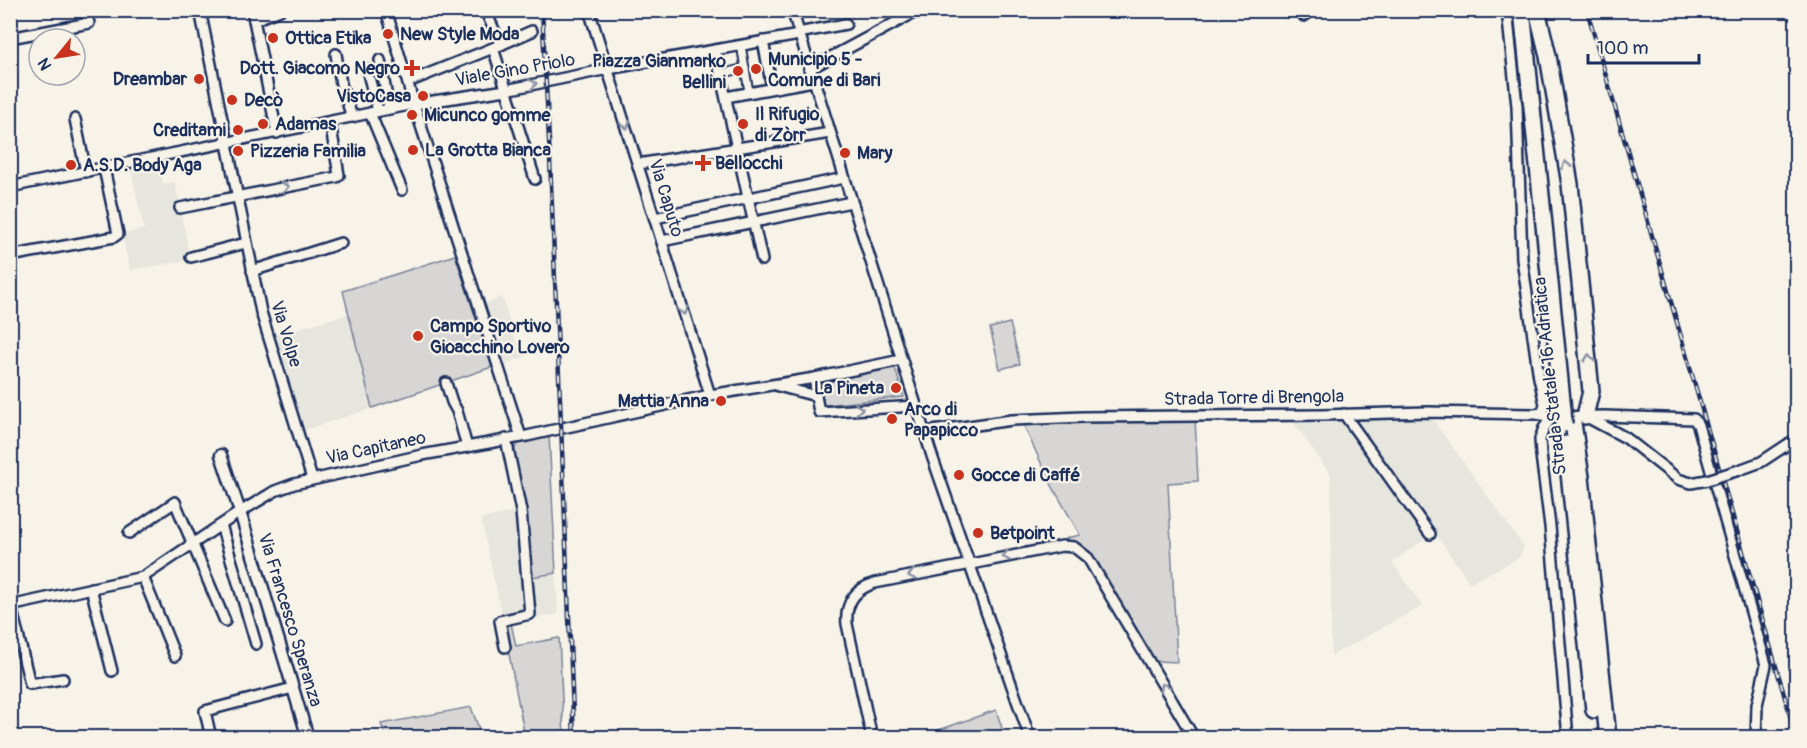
<svg xmlns="http://www.w3.org/2000/svg" width="1807" height="748" font-family="Pangolin,sans-serif">
	<style>
		.built { fill: #e6e5de }
		.green { fill: #d7d6d4; stroke: #798299; stroke-width: 1.5 }
		.lines { fill: none; stroke-linecap: round; stroke-linejoin: round }
		.pedestrian-casing { stroke: #1b2f5e; stroke-width: 11 }
		.minor-casing { stroke: #1b2f5e; stroke-width: 14 }
		.tertiary-casing { stroke: #1b2f5e; stroke-width: 15 }
		.trunk-casing { stroke: #1b2f5e; stroke-width: 20 }
		.pedestrian { stroke: #f7f3e8; stroke-width: 7 }
		.minor { stroke: #f7f3e8; stroke-width: 9 }
		.tertiary { stroke: #f7f3e8; stroke-width: 10 }
		.trunk { stroke: #f7f3e8; stroke-width: 15 }
		.rail-casing { stroke: #1b2f5e; stroke-width: 4.5 }
		.rail { stroke: #f7f3e8; stroke-width: 2; stroke-dasharray: 7; stroke-linecap: butt }
		.minor-bridge-casing { stroke: #1b2f5e; stroke-width: 14; stroke-linecap: butt }
		.trunk-bridge-casing { stroke: #1b2f5e; stroke-width: 20; stroke-linecap: butt }
		.minor-bridge { stroke: #f7f3e8; stroke-width: 9 }
		.trunk-bridge { stroke: #f7f3e8; stroke-width: 15 }
		.oneway { stroke: #8991a3 }
		.poi-dot { fill: #c8321e; stroke: #f7f3e8; stroke-width: 2 }
		.labels { text-anchor: middle; dominant-baseline: central; stroke-width: 4.5; stroke-linejoin: round; paint-order: stroke }
		.poi-label { font-size: 18px; font-weight: bold; fill: #1b2f5e; stroke: #f7f3e8; text-anchor: start }
		.street-label { font-size: 18px; fill: #1b2f5e; stroke: #f7f3e8 }
	</style>
	<rect width="100%" height="100%" fill="#f7f3e8"/>
	<filter id="ink" filterUnits="userSpaceOnUse"><feTurbulence type="fractalNoise" baseFrequency=".0167" numOctaves="2"/><feDisplacementMap in="SourceGraphic" scale="12" xChannelSelector="R" yChannelSelector="G"/><feConvolveMatrix kernelMatrix="1 2 1 2 8 2 1 2 1" color-interpolation-filters="sRGB"/></filter>
	<g filter="url(#ink)">
		<g class="built">
			<path d="M159 163 163 184 175 182 190 260 130 270 122 234 144 229 131 169Z"/>
			<path d="M502 297 516 343 523 341 527 356 505 364 485 304Z"/>
			<path d="M349 314 373 408 304 430 274 335Z"/>
			<path d="M1431 417 1524 547 1519 558 1470 583 1435 533 1432 534 1350 418Z"/>
			<path d="M1344 418 1428 537 1392 562 1422 606 1331 656V475L1292 420Z"/>
			<path d="M516 511 526 607 522 611 502 616 481 519Z"/>
			<path d="M556 573 558 614 536 618 532 577Z"/>
		</g>
		<g class="green">
			<path d="M455 255 492 367 372 408 343 291Z"/>
			<path d="M1010 323 1020 364 1000 369 990 328Z"/>
			<path d="M895 368 904 397 824 405 820 383Z"/>
			<path d="M1195 418 1198 481 1168 483 1177 662 1154 661 1091 555 1079 544 1066 540 1067 538 1080 535 1050 482 1023 424Z"/>
			<path d="M549 435 556 573 532 577 525 507 513 452 519 441Z"/>
			<path d="M511 623 516 646 559 638 564 737H525L504 628 506 624Z"/>
			<path d="M471 707 482 737H386L381 724Z"/>
			<path d="M996 710 1005 737H919Z"/>
		</g>
		<g class="lines">
			<defs>
				<g id="pedestrian">
					<path d="M741 45 749 92"/>
					<path d="M720 74 745 68"/>
				</g>
				<g id="minor">
					<path d="M200 10 261 312 312 479"/>
					<path d="M252 10 277 133"/>
					<path d="M386 10 414 104 521 437"/>
					<path d="M485 10 501 45"/>
					<path d="M589 10 710 395"/>
					<path d="M792 10 932 456 1030 738"/>
					<path d="M1507 10 1517 106 1522 259 1539 378 1545 404 1543 412 1537 414"/>
					<path d="M1304 16 1313 10"/>
					<path d="M254 20 280 10"/>
					<path d="M532 31 493 48 535 179"/>
					<path d="M798 33 846 24"/>
					<path d="M10 38 89 23 85 10"/>
					<path d="M763 41 772 88"/>
					<path d="M715 50 762 260"/>
					<path d="M336 54 341 84 352 117"/>
					<path d="M380 60 389 108"/>
					<path d="M809 69 919 10"/>
					<path d="M367 70 378 111"/>
					<path d="M408 82 493 48"/>
					<path d="M726 97 813 81"/>
					<path d="M370 113 402 190"/>
					<path d="M75 119 86 172"/>
					<path d="M638 164 830 133"/>
					<path d="M10 187 414 104 506 90 608 69 799 35"/>
					<path d="M180 208 337 177 339 175 330 122"/>
					<path d="M655 218 844 178"/>
					<path d="M662 241 851 202"/>
					<path d="M10 256 114 237 118 234 104 168"/>
					<path d="M191 257 246 243"/>
					<path d="M252 271 341 243"/>
					<path d="M815 378 816 396 819 412 916 406"/>
					<path d="M446 383 452 402 457 411 467 447"/>
					<path d="M778 386 816 396"/>
					<path d="M1344 414 1430 534"/>
					<path d="M1552 417 1544 428 1540 439 1541 455 1550 526 1568 738"/>
					<path d="M1587 417 1626 438 1678 479 1691 483 1707 480"/>
					<path d="M925 432 1012 420 1083 417 1322 415 1427 412 1537 414 1552 417 1604 416 1694 419 1698 425 1766 665 1757 705 1756 738"/>
					<path d="M1739 470 1761 462 1796 439"/>
					<path d="M221 525 256 644"/>
					<path d="M129 533 175 502 225 621"/>
					<path d="M143 577 175 656"/>
					<path d="M91 588 112 671"/>
					<path d="M10 606 143 577 240 512 275 491 294 484 422 455 527 436 710 395 815 378 901 360"/>
					<path d="M11 606 30 684 63 679"/>
					<path d="M505 647 500 621 530 614 521 511 506 439"/>
					<path d="M211 738 205 711 293 688"/>
					<path d="M872 738 847 624C845 603 855 589 875 583L1062 546 1074 547 1088 558 1194 738"/>
				</g>
				<path id="tertiary" d="M221 455 240 512 308 738"/>
				<g id="trunk">
					<path d="M1522 10 1563 410"/>
					<path d="M1537 10 1548 56 1570 184 1591 391 1585 416"/>
					<path d="M1573 423 1581 477 1608 738"/>
					<path d="M1566 444 1594 710"/>
				</g>
			</defs>
			<use href="#pedestrian" class="pedestrian-casing"/>
			<use href="#minor" class="minor-casing"/>
			<use href="#tertiary" class="tertiary-casing"/>
			<use href="#trunk" class="trunk-casing"/>
			<use href="#pedestrian" class="pedestrian"/>
			<use href="#minor" class="minor"/>
			<use href="#tertiary" class="tertiary"/>
			<use href="#trunk" class="trunk"/>
			<defs>
				<g id="rail">
					<path d="M542 10 550 159 574 738"/>
					<path d="M1587 10 1796 736"/>
				</g>
			</defs>
			<use href="#rail" class="rail-casing"/>
			<use href="#rail" class="rail"/>
			<defs>
				<path id="minor-bridge" d="M1707 480 1739 470"/>
				<path id="trunk-bridge" d="M1563 410 1564 424"/>
			</defs>
			<use href="#minor-bridge" class="minor-bridge-casing"/>
			<use href="#trunk-bridge" class="trunk-bridge-casing"/>
			<use href="#minor-bridge" class="minor-bridge"/>
			<use href="#trunk-bridge" class="trunk-bridge"/>
		</g>
		<defs><path id="oneway-chevron" d="M-2-3.5L2.5 0L-2 3.5" fill="none" stroke-width="1.6" stroke-linecap="round" stroke-linejoin="round" transform="scale(1.5)"/></defs>
		<g class="oneway">
			<use href="#oneway-chevron" transform="translate(533 84) rotate(-12)"/>
			<use href="#oneway-chevron" transform="translate(626 125) rotate(73)"/>
			<use href="#oneway-chevron" transform="translate(1566 165) rotate(-101)"/>
			<use href="#oneway-chevron" transform="translate(285 187) rotate(-11)"/>
			<use href="#oneway-chevron" transform="translate(684 311) rotate(73)"/>
			<use href="#oneway-chevron" transform="translate(1589 358) rotate(-95)"/>
			<use href="#oneway-chevron" transform="translate(859 409) rotate(-4)"/>
			<use href="#oneway-chevron" transform="translate(1006 556) rotate(168)"/>
			<use href="#oneway-chevron" transform="translate(912 575) rotate(168)"/>
			<use href="#oneway-chevron" transform="translate(1164 687) rotate(-120)"/>
		</g>
	</g>
	<g class="poi-dot">
		<circle cx="388" cy="34" r="6"/>
		<circle cx="273" cy="38" r="6"/>
		<path d="M409 59h6v6h6v6h-6v6h-6v-6h-6v-6h6z"/>
		<circle cx="756" cy="69" r="6"/>
		<circle cx="738" cy="71" r="6"/>
		<circle cx="199" cy="79" r="6"/>
		<circle cx="423" cy="96" r="6"/>
		<circle cx="232" cy="100" r="6"/>
		<circle cx="412" cy="115" r="6"/>
		<circle cx="263" cy="124" r="6"/>
		<circle cx="743" cy="124" r="6"/>
		<circle cx="238" cy="130" r="6"/>
		<circle cx="413" cy="150" r="6"/>
		<circle cx="238" cy="151" r="6"/>
		<circle cx="845" cy="153" r="6"/>
		<path d="M700 154h6v6h6v6h-6v6h-6v-6h-6v-6h6z"/>
		<circle cx="71" cy="165" r="6"/>
		<circle cx="418" cy="336" r="6"/>
		<circle cx="896" cy="388" r="6"/>
		<circle cx="721" cy="401" r="6"/>
		<circle cx="892" cy="419" r="6"/>
		<circle cx="959" cy="475" r="6"/>
		<circle cx="978" cy="533" r="6"/>
	</g>
	<g class="labels">
		<g class="poi-label">
			<text x="400" y="34">New Style Moda</text>
			<text x="285" y="38">Ottica Etika</text>
			<text x="768" y="59">Municipio 5 -<tspan x="768" dy="21">Comune di Bari</tspan></text>
			<text x="726" y="61" text-anchor="end">Piazza Gianmarko<tspan x="726" dy="21">Bellini</tspan></text>
			<text x="400" y="68" text-anchor="end">Dott. Giacomo Negro</text>
			<text x="187" y="79" text-anchor="end">Dreambar</text>
			<text x="411" y="96" text-anchor="end">VistoCasa</text>
			<text x="244" y="100">Decò</text>
			<text x="755" y="114">Il Rifugio<tspan x="755" dy="21">di Zòrr</tspan></text>
			<text x="424" y="115">Micunco gomme</text>
			<text x="275" y="124">Adamas</text>
			<text x="226" y="130" text-anchor="end">Creditami</text>
			<text x="425" y="150">La Grotta Bianca</text>
			<text x="250" y="151">Pizzeria Familia</text>
			<text x="857" y="153">Mary</text>
			<text x="715" y="163">Bellocchi</text>
			<text x="83" y="165">A.S.D. Body Aga</text>
			<text x="430" y="326">Campo Sportivo<tspan x="430" dy="21">Gioacchino Lovero</tspan></text>
			<text x="884" y="388" text-anchor="end">La Pineta</text>
			<text x="709" y="401" text-anchor="end">Mattia Anna</text>
			<text x="904" y="409">Arco di<tspan x="904" dy="21">Papapicco</tspan></text>
			<text x="971" y="475">Gocce di Caffé</text>
			<text x="990" y="533">Betpoint</text>
		</g>
		<g class="street-label">
			<text transform="translate(515 70) rotate(-10)">Viale Gino Priolo</text>
			<text transform="translate(666 198) rotate(73)">Via Caputo</text>
			<text transform="translate(286 334) rotate(73)">Via Volpe</text>
			<text transform="translate(1550 376) rotate(-96)">Strada Statale 16 Adriatica</text>
			<text transform="translate(1254 398) rotate(-1)">Strada Torre di Brengola</text>
			<text transform="translate(376 448) rotate(-12)">Via Capitaneo</text>
			<text transform="translate(290 620) rotate(73)">Via Francesco Speranza</text>
		</g>
	</g>
	<rect width="1807" height="748" fill="none" stroke="#f7f3e8" stroke-width="36"/>
	<rect x="18" y="18" width="1771" height="712" fill="none" stroke="#1b2f5e" stroke-width="2" filter="url(#ink)"/>
	<g transform="translate(57 57) rotate(240)"><circle r="28" fill="#f7f3e8" stroke="#9fa5b1" stroke-width="1.5"/>
	<path d="M0-4.5L10 22L0 15L-10 22Z" fill="#c8321e"/>
	<text y="-9" font-size="16" font-weight="bold" text-anchor="middle" fill="#1b2f5e">N</text>
	</g>
	<path d="M1588 54v9h111v-9" fill="none" stroke="#1b2f5e" stroke-width="3"/>
	<text x="1597" y="54" font-size="18" fill="#1b2f5e" stroke="#f7f3e8" stroke-width="4.5" paint-order="stroke">100 m</text>
</svg>
